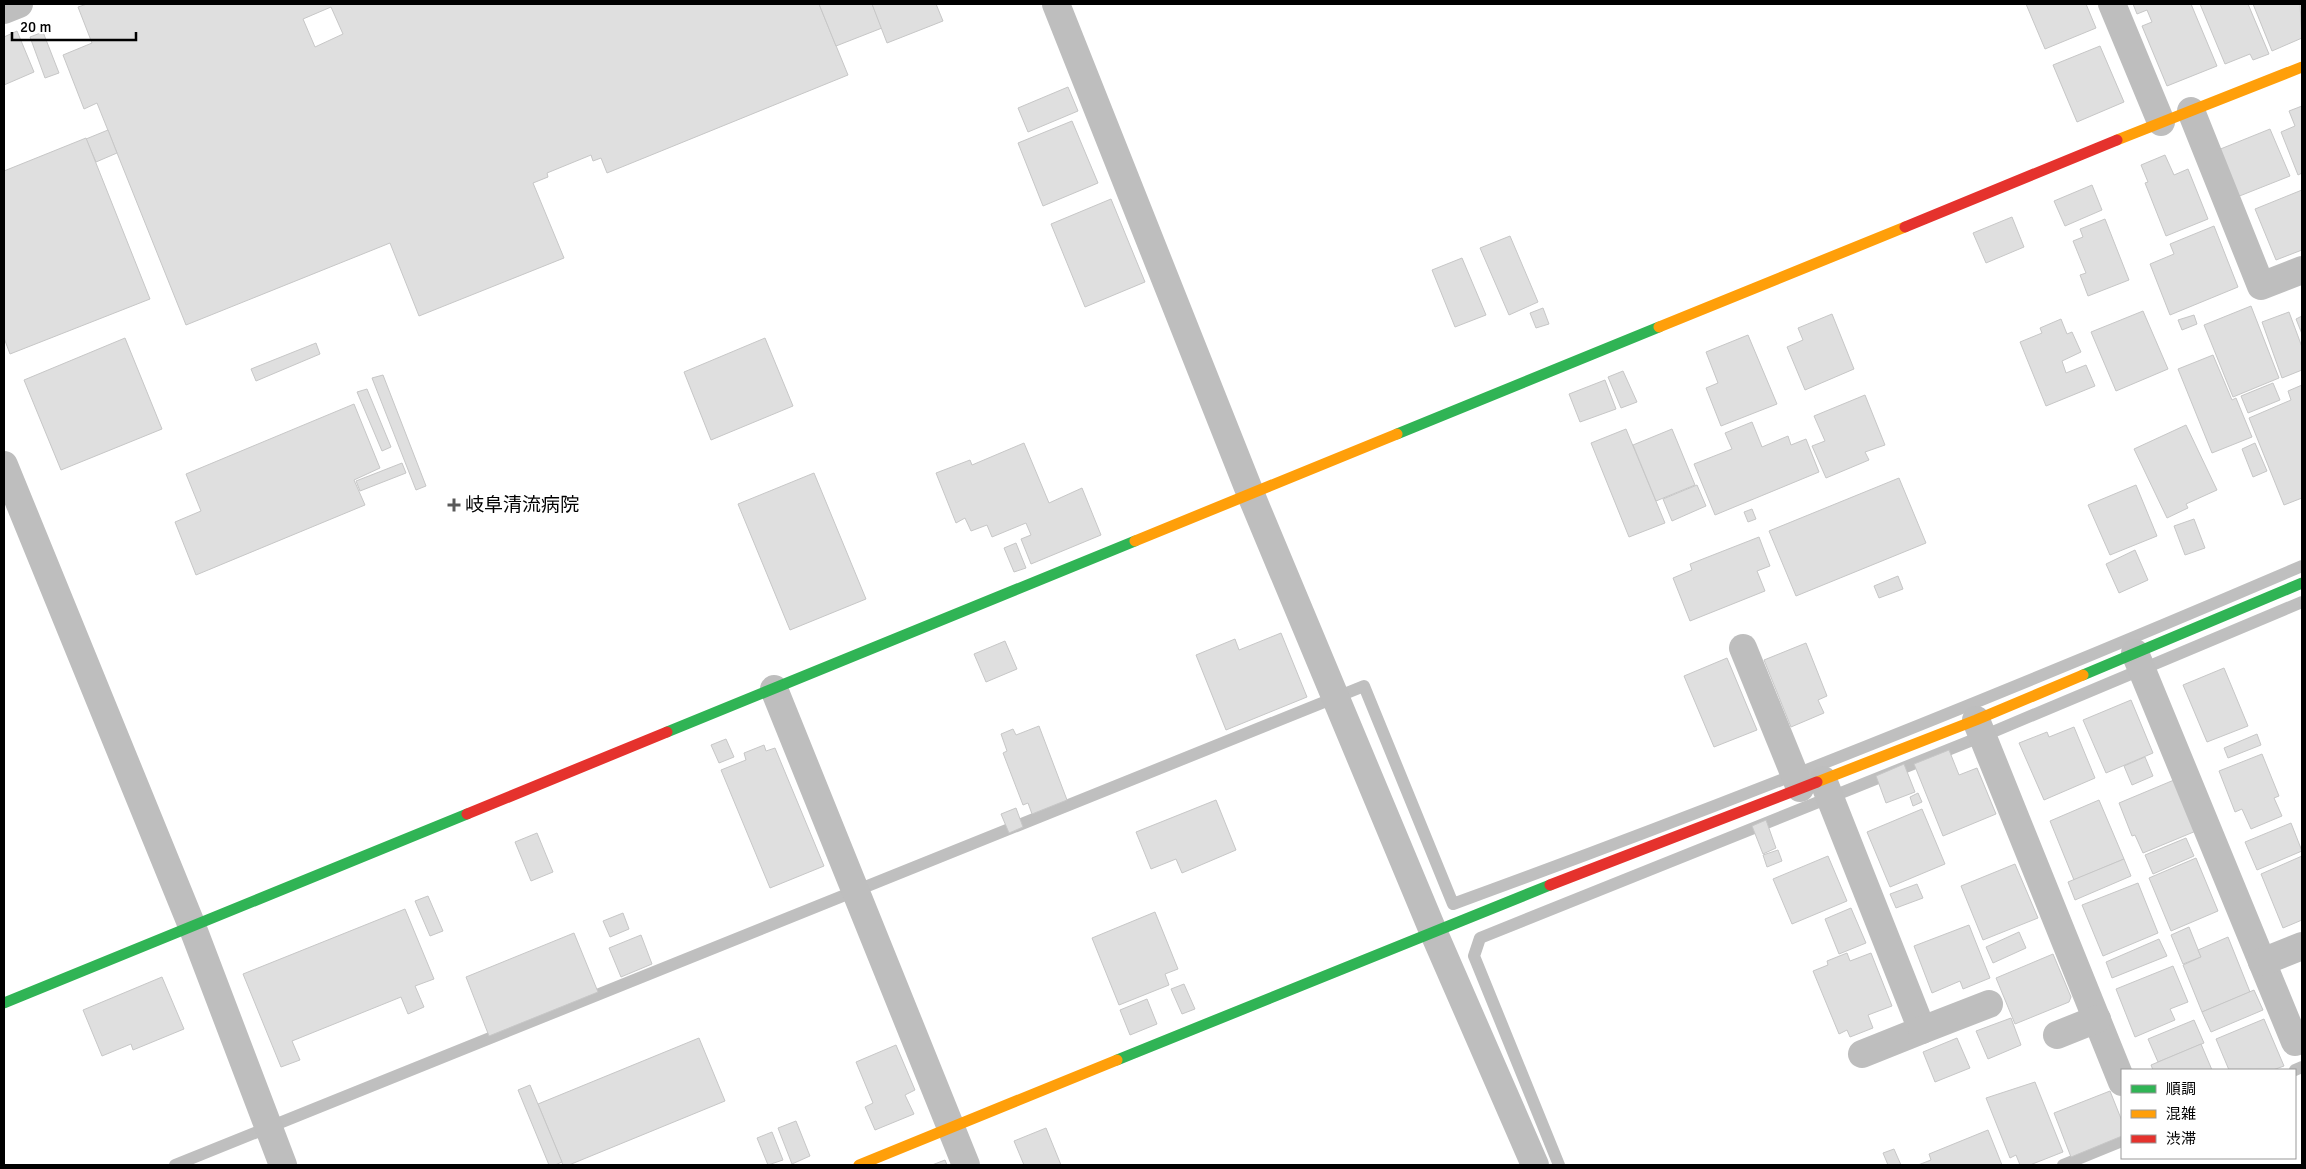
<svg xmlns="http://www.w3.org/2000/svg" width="2306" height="1169" font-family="Signika,'Noto Sans JP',sans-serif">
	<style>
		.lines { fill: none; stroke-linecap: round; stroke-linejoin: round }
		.stream { stroke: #bfbfbf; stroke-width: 12 }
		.building { fill: #dfdfdf; stroke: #c7c7c7; fill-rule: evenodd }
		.street { stroke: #bebebe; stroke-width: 28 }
		.fast { stroke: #30b455; stroke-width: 11 }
		.slow { stroke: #ff9f0a; stroke-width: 11 }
		.jam { stroke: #e5322d; stroke-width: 11 }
		.poi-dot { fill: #595959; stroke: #fff; stroke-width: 2 }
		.labels { text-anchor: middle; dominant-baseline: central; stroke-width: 5; stroke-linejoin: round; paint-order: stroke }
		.poi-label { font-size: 19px; fill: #000; stroke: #fff; text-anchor: start }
	</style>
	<rect width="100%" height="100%" fill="#fff"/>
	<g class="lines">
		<g class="stream">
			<path d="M2295 1070 2302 1067"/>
			<path d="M175 1165 1364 686 1453 904C1739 800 2022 686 2302 566"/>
			<path d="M1559 1165 1474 956 1480 938 1995 731 2302 602"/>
			<path d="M2063 1165 2122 1141"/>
		</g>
	</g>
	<g class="building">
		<path d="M87 4H819L848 75 607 173 601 158 593 161 591 155 547 173 548 177 533 183 564 258 419 316 390 243 186 325 97 103 84 109 63 55 92 43 78 7ZM331 7 343 34 315 47 303 19Z"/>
		<path d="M819 4H872L882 28 836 46Z"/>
		<path d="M872 4H936L943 21 887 43Z"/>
		<path d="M2026 4H2086L2096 28 2045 49Z"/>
		<path d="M2133 4H2191L2217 66 2167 86 2142 26 2152 22 2147 10 2137 14Z"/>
		<path d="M2200 4H2248L2269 54 2253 60 2250 54 2225 64Z"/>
		<path d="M2253 4H2300L2302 38 2272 51Z"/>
		<path d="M17 31 34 72 4 85V37Z"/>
		<path d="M43 32 59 73 45 78 30 37Z"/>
		<path d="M2100 46 2124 102 2077 122 2053 65Z"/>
		<path d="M1068 87 1078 111 1028 132 1018 108Z"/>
		<path d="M2302 106V173L2298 175 2281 132 2295 126 2289 111Z"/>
		<path d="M1072 121 1098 183 1043 206 1018 143Z"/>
		<path d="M2270 129 2290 176 2237 197 2218 150Z"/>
		<path d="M108 130 117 153 96 162 86 139Z"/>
		<path d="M86 138 150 299 10 354 4 338V171Z"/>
		<path d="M2165 155 2174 175 2188 169 2208 219 2166 236 2145 183 2148 182 2141 165Z"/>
		<path d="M2092 185 2102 210 2065 226 2054 201Z"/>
		<path d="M2302 190V250L2276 260 2255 209Z"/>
		<path d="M1111 199 1145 282 1085 307 1051 224Z"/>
		<path d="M2012 217 2024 247 1986 263 1973 233Z"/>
		<path d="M2105 219 2129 280 2088 296 2080 275 2086 273 2073 241 2083 237 2080 229Z"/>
		<path d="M2214 226 2238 287 2170 315 2150 264 2174 254 2170 244Z"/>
		<path d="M1510 236 1538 302 1509 315 1480 248Z"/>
		<path d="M1462 258 1486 315 1455 327 1432 270Z"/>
		<path d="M2251 306 2279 378 2233 397 2204 325Z"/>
		<path d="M1543 308 1549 324 1536 328 1530 313Z"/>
		<path d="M2143 311 2168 369 2116 391 2091 332Z"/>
		<path d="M2289 312 2302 347V370L2282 378 2262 322Z"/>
		<path d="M1832 314 1854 369 1805 390 1787 347 1803 340 1798 328Z"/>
		<path d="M2194 315 2197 324 2182 330 2178 320Z"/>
		<path d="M2302 316V334L2296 319Z"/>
		<path d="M2061 319 2067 334 2072 332 2081 352 2062 361 2066 373 2086 365 2095 386 2046 406 2020 342 2042 333 2040 328Z"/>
		<path d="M1748 335 1777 404 1721 426 1706 388 1718 383 1706 352Z"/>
		<path d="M125 338 162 429 61 470 24 380Z"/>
		<path d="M765 338 793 406 711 440 684 372Z"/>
		<path d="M316 343 320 354 256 381 251 369Z"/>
		<path d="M2213 355 2232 400 2236 398 2252 437 2212 453 2178 369Z"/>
		<path d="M1623 371 1637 402 1621 408 1608 377Z"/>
		<path d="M383 375 426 486 416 490 372 378Z"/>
		<path d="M1605 380 1616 409 1580 422 1569 394Z"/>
		<path d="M2273 383 2280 400 2248 413 2241 396Z"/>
		<path d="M2302 385V498L2284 505 2249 418 2291 400 2288 391Z"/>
		<path d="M367 389 391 447 382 451 357 392Z"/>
		<path d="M1865 395 1885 445 1865 452 1869 460 1826 478 1812 446 1825 441 1814 416Z"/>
		<path d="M354 404 380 468 354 480 365 505 196 575 175 522 201 511 186 474Z"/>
		<path d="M1752 422 1762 447 1788 436 1791 445 1806 439 1819 472 1715 515 1694 464 1732 449 1725 433Z"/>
		<path d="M2186 425 2217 490 2186 504 2188 508 2167 518 2134 449Z"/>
		<path d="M1626 429 1665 523 1629 537 1591 443Z"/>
		<path d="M1672 429 1695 485 1656 501 1633 445Z"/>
		<path d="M1024 443 1049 503 1082 488 1101 535 1031 564 1021 539 1031 535 1026 523 992 537 987 525 971 531 965 518 956 523 936 473 970 460 972 465Z"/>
		<path d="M2255 443 2267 471 2253 477 2242 449Z"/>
		<path d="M402 463 406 473 360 491 356 481Z"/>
		<path d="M814 473 866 599 790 630 738 504Z"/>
		<path d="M1899 478 1926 543 1796 596 1769 531Z"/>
		<path d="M1697 485 1706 506 1672 521 1663 499Z"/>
		<path d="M2136 485 2157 536 2110 555 2088 505Z"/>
		<path d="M1752 509 1756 519 1748 522 1744 512Z"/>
		<path d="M2194 519 2205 548 2185 555 2174 526Z"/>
		<path d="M1759 537 1770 566 1757 571 1765 591 1690 621 1673 578 1692 570 1690 564Z"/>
		<path d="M1016 543 1026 568 1014 572 1004 548Z"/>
		<path d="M2135 550 2148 580 2119 593 2106 564Z"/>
		<path d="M1898 576 1903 589 1879 598 1874 586Z"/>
		<path d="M1281 633 1307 697 1226 730 1196 655 1235 639 1239 650Z"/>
		<path d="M1005 641 1017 669 986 682 974 654Z"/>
		<path d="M1806 643 1827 696 1818 700 1824 713 1791 727 1764 660Z"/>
		<path d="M1727 658 1757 730 1714 747 1684 676Z"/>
		<path d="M2224 668 2248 726 2207 742 2183 685Z"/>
		<path d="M2131 700 2153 753 2106 773 2083 720Z"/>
		<path d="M1039 726 1067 800 1032 814 1028 803 1023 805 1003 753 1007 751 1001 734 1013 729 1016 735Z"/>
		<path d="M2074 727 2095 778 2044 800 2019 743 2047 732 2049 737Z"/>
		<path d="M2257 734 2261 745 2228 758 2224 748Z"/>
		<path d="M726 739 734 757 719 763 711 745Z"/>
		<path d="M764 745 766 751 775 748 824 866 770 888 721 770 746 760 744 753Z"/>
		<path d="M1949 750 1959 775 1977 768 1996 814 1943 836 1914 764Z"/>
		<path d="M2262 754 2279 796 2274 798 2282 816 2251 829 2242 809 2235 812 2219 771Z"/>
		<path d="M2145 757 2153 776 2132 785 2124 766Z"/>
		<path d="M1904 764 1915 792 1886 803 1876 776Z"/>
		<path d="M2174 780 2196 831 2143 853 2135 835 2132 836 2119 803Z"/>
		<path d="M1918 793 1922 802 1913 806 1910 797Z"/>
		<path d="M1216 800 1236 850 1182 873 1176 859 1151 869 1136 832Z"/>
		<path d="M2099 800 2124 859 2074 880 2050 821Z"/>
		<path d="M1016 808 1023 827 1009 833 1001 814Z"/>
		<path d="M1922 809 1945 864 1890 887 1867 832Z"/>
		<path d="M1766 820 1776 848 1763 854 1752 826Z"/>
		<path d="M2291 823 2302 851 2257 870 2245 842Z"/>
		<path d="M537 833 553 872 531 881 515 842Z"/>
		<path d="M2186 838 2194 856 2153 874 2145 855Z"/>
		<path d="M1778 850 1782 861 1767 867 1763 855Z"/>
		<path d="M1828 856 1847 901 1792 924 1773 879Z"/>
		<path d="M2302 856V920L2283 928 2261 874Z"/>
		<path d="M2196 858 2218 911 2171 931 2149 878Z"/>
		<path d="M2124 859 2131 876 2075 900 2068 882Z"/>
		<path d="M2015 864 2038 918 1983 940 1961 886Z"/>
		<path d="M2138 883 2158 933 2103 956 2082 905Z"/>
		<path d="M1917 884 1923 898 1896 908 1890 894Z"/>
		<path d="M428 896 443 931 430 936 415 901Z"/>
		<path d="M1851 908 1866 943 1839 954 1825 919Z"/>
		<path d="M405 909 434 979 415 986 424 1007 408 1014 401 997 292 1041 300 1060 281 1067 243 974Z"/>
		<path d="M1155 912 1178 969 1165 974 1169 985 1119 1005 1092 938Z"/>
		<path d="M623 913 629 929 610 937 603 921Z"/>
		<path d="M1969 925 1990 978 1963 989 1960 981 1932 993 1914 946Z"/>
		<path d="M2189 927 2201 957 2183 964 2171 935Z"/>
		<path d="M2019 932 2026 948 1993 963 1986 947Z"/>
		<path d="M574 933 598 992 489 1036 466 977Z"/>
		<path d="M641 935 652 964 621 977 609 948Z"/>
		<path d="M2228 937 2250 992 2202 1012 2183 965 2201 957 2198 950Z"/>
		<path d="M2159 939 2167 956 2112 978 2106 962Z"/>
		<path d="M1847 953 1850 961 1871 953 1892 1006 1868 1015 1873 1028 1850 1037 1847 1030 1839 1034 1813 971 1828 965 1827 961Z"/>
		<path d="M2053 954 2071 997 2069 1002 2015 1024 1996 978Z"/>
		<path d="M2173 966 2188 1002 2170 1009 2175 1020 2135 1037 2116 989Z"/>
		<path d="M162 977 184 1029 133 1050 131 1044 102 1056 83 1010Z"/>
		<path d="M1184 984 1195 1009 1182 1014 1171 989Z"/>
		<path d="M2254 990 2263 1010 2211 1032 2202 1012Z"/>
		<path d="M1147 999 1157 1024 1130 1035 1120 1010Z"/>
		<path d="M2011 1018 2021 1045 1988 1059 1976 1031Z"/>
		<path d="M2264 1019 2284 1066 2273 1070H2229L2216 1039Z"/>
		<path d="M2194 1020 2204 1043 2158 1062 2148 1039Z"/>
		<path d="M699 1038 725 1101 569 1165H563L538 1104Z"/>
		<path d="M1957 1038 1970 1068 1935 1082 1923 1052Z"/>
		<path d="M2201 1044 2212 1070H2153L2151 1065Z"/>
		<path d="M896 1045 915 1090 905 1095 914 1114 875 1130 865 1107 873 1103 856 1062Z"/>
		<path d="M2035 1082 2063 1152 2030 1165H2020L2016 1155 2010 1158 1986 1098Z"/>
		<path d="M530 1085 562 1162 555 1165H549L518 1090Z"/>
		<path d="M2110 1091 2122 1121V1136L2071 1157 2054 1113Z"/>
		<path d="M796 1121 810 1156 792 1164 778 1128Z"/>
		<path d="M1046 1128 1061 1165H1024L1014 1141Z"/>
		<path d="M1988 1130 2002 1165H1918L1931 1160 1929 1154Z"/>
		<path d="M772 1132 783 1160 768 1165 757 1138Z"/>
		<path d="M1894 1149 1901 1165H1888L1883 1153Z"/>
		<path d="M945 1160 947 1165H932Z"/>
	</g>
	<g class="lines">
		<g class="street">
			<path d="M1056 4 1251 495 1433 931 1535 1165"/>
			<path d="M2112 4 2161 122"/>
			<path d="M4 10 19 4"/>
			<path d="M2191 111 2261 286 2302 270"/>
			<path d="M4 465 192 926 283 1165"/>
			<path d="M1743 648 1800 788"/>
			<path d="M2135 653 2295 1042"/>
			<path d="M774 689 966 1165"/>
			<path d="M1976 720 2122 1082"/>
			<path d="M1823 780 1922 1030 1862 1054"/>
			<path d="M2262 962 2302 946"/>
			<path d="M1922 1030 1989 1004"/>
			<path d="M2057 1035 2097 1019"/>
		</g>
		<g class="fast">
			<path d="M1397 434 1659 327"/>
			<path d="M2083 675 2302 583"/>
			<path d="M667 732 1135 541"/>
			<path d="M4 1003 467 814"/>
			<path d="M1117 1060 1550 885"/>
		</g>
		<g class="slow">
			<path d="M2117 140 2302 67"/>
			<path d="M1659 327 1905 227"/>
			<path d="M1135 541 1397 434"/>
			<path d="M1817 782 1976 720 2083 675"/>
			<path d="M859 1165 1117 1060"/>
		</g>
		<g class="jam">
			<path d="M1905 227 2117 140"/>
			<path d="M467 814 667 732"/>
			<path d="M1550 885 1817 782"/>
		</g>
	</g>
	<path class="poi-dot" d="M451.5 497.5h5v5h5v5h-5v5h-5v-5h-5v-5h5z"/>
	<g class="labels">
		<g class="poi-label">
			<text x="465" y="505">岐阜清流病院</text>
		</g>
	</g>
	<rect width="2306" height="1169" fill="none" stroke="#000000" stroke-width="10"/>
	<rect x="2121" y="1069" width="175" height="90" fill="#ffffff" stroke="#999999"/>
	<rect x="2131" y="1085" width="25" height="8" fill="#30b455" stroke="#999999"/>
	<text x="2166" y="1094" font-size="15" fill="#000000">順調</text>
	<rect x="2131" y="1110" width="25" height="8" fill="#ff9f0a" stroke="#999999"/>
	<text x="2166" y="1119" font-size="15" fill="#000000">混雑</text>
	<rect x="2131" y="1135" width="25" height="8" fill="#e5322d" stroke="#999999"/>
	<text x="2166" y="1144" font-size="15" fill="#000000">渋滞</text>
	<path d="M12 32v8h124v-8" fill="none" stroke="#000000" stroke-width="2.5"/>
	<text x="20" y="32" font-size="15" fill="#000000" stroke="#ffffff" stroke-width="4" paint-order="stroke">20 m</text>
</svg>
